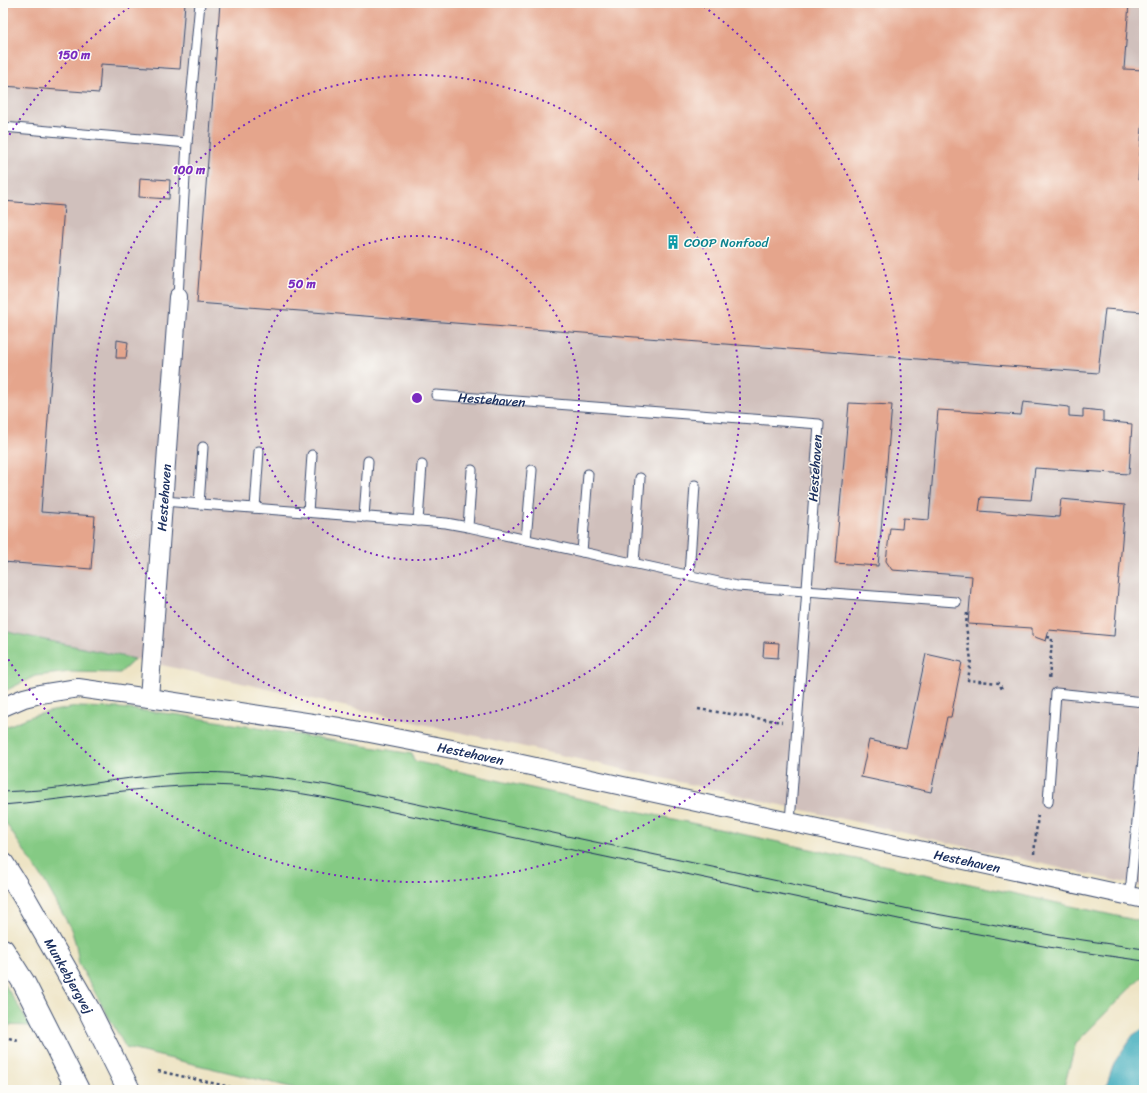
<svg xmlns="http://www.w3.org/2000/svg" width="1147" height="1093" font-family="Sriracha,sans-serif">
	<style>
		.industrial { fill: #d0c0bc }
		.green { fill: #85ca84; stroke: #507c71 }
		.water { fill: #3dabbb; stroke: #2c6d8c }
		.building { fill: #e5a58c }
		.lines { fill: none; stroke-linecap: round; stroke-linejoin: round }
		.service-casing { stroke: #3b4a6d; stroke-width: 11 }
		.minor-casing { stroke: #3b4a6d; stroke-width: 20 }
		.tertiary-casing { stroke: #3b4a6d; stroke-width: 24 }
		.path { stroke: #3b4a6d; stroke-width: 2.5; stroke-dasharray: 3 3; stroke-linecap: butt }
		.service { stroke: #fff; stroke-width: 9 }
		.minor { stroke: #fff; stroke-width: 18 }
		.tertiary { stroke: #fff; stroke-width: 22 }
		.tram { stroke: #1b2f5e; stroke-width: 1 }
		.ring { fill: none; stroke: #7b2cbf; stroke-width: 2; stroke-dasharray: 2 4 }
		.labels { text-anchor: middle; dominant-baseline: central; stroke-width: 3; stroke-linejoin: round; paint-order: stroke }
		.culture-label { font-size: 13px; fill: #0d838f; stroke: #fdfcf7; text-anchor: start }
		.street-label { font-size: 13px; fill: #1b2f5e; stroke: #fdfcf7 }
		.centre { fill: #7b2cbf; stroke: #fdfcf7; stroke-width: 2 }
		.ring-label { font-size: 12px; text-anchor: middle; font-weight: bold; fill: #7b2cbf; stroke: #fdfcf7; stroke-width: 3; stroke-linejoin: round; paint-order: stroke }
	</style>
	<rect width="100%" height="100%" fill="#fdfcf7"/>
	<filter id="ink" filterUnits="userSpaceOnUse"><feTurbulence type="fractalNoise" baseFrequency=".025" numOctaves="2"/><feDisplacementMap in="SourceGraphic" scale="8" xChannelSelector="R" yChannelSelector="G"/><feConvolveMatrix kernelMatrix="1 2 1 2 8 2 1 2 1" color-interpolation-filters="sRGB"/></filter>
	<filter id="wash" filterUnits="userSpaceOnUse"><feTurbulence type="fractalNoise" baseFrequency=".012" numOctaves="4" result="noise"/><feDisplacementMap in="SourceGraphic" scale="16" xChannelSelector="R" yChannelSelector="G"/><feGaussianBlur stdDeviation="0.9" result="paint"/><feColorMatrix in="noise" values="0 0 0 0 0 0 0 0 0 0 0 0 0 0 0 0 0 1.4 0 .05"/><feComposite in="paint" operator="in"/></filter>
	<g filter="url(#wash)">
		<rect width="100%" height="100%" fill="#eee4c5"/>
		<path class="industrial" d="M3 3H1144V887L135 659 3 631Z"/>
		<g class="green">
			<path d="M3 631 135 659 120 673 70 672 35 676 3 692Z"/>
			<path d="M76 707 120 708 180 715 412 754 414 761 513 784 1144 922V974L1076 1043 1063 1090H303L126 1048 79 964 76 945 71 929 45 882 3 819V729L5 727 32 716 53 711Z"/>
			<path d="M3 982 31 1026 3 1025Z"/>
		</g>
		<path class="water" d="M1144 1028V1090H1105L1114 1063 1133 1035Z"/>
		<g id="blocks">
			<g class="building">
				<path d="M3 3H185L180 69 101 64 99 93 3 86Z"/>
				<path d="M220 3H1129L1124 69 1144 70V104L1138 180 1144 181V312L1105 309 1098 373 197 303Z"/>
				<path d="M140 178 170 180 169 199 139 197Z"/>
				<path d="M3 201 64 206 41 512 95 516 91 569 3 562Z"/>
				<path d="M117 340 128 342 126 358H116Z"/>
				<path d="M1023 402 1069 407V416L1083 417V409L1103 411V421L1132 424 1129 474 1035 468 1031 500 981 497 979 511 1059 517 1061 499 1125 505 1114 636 1049 630 1046 641 1032 636V628L968 624 972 576 892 570 886 561 890 528 902 529 903 518 929 520 938 410 1021 415Z"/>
				<path d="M849 403 892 405 878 566 835 563Z"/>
				<path d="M764 642 779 643 778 658 763 657Z"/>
				<path d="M926 654 962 662 951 717H947L931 792 861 777 869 740 906 748Z"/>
			</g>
		</g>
	</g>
	<g filter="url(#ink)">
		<use href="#blocks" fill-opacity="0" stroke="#3b4a6d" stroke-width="1"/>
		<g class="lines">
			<defs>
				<g id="service">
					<path d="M3 127 187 143 178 297"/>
					<path d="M187 143 200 3"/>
					<path id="s1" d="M436 395 819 424 790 822"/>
					<path d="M472 470 468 527 737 586 956 602"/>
					<path d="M163 501 446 523 468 527"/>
					<path d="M199 504 203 447"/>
					<path d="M255 508 259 451"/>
					<path d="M308 512 312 455"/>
					<path d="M364 517 368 461"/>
					<path d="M418 521 422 465"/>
					<path d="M526 540 532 470"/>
					<path d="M582 552 588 474"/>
					<path d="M634 563 640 478"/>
					<path d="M689 575 695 485"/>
					<path d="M1048 802 1056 693 1144 702"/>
					<path d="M1128 896 1131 883 1144 749"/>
				</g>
				<g id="minor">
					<path id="s2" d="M149 698 178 297"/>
					<path id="s3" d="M3 707 24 698 40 694 78 688 149 698 339 727 457 750 1144 899"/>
				</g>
				<g id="tertiary">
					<path id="s4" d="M3 864 23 895 90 1012 129 1090"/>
					<path d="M3 950 24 983 78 1090"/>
				</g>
			</defs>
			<use href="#service" class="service-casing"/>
			<use href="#minor" class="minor-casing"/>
			<use href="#tertiary" class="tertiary-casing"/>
			<g class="path">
				<path d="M967 613 966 626 971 660 968 680 999 683 1002 689"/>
				<path d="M1047 637 1052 638 1049 681"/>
				<path d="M698 709 782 722"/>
				<path d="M1034 854 1038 814"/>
				<path d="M3 1037 19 1040"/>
				<path d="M158 1071 244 1090"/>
			</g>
			<use href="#service" class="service"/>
			<use href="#minor" class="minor"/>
			<use href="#tertiary" class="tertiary"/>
			<g class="tram">
				<path d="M3 792C15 791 27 791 40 790 87 785 134 776 182 773 231 770 280 778 328 785L909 909 1056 936 1144 949"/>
				<path d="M3 805C63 800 122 789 182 786 213 784 245 786 276 790 293 792 310 795 327 798L908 921 1054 948 1144 961"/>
			</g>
		</g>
	</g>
	<g class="ring">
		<circle cx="417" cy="398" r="162"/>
		<circle cx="417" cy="398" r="323"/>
		<path d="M3 145A485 485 0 0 1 135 3M699 3A485 485 0 1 1 3 651"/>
	</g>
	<defs>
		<symbol id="building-bare" viewBox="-9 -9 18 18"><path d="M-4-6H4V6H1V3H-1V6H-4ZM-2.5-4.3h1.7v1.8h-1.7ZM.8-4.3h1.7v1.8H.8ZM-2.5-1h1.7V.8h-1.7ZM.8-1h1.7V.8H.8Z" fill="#0f9aa8" stroke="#fdfcf7" stroke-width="2.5" paint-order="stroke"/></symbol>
	</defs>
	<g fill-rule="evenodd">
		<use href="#building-bare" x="663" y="232" width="20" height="20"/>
	</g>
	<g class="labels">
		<g class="culture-label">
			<text x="684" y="242">COOP Nonfood</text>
		</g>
		<g class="street-label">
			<text stroke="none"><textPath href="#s1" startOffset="56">Hestehaven</textPath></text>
			<text transform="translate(815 468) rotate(-86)">Hestehaven</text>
			<text stroke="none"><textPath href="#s2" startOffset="201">Hestehaven</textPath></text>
			<text stroke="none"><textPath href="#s3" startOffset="476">Hestehaven</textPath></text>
			<text stroke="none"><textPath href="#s3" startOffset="984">Hestehaven</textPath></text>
			<text stroke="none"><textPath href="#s4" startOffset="130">Munkebjergvej</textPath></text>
		</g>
	</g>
	<circle cx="417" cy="398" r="6" class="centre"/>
	<g class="ring-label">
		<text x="74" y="59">150 m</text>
		<text x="189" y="174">100 m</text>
		<text x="302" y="288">50 m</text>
	</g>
	<rect width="1147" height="1093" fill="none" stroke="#fdfcf7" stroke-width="16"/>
</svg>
